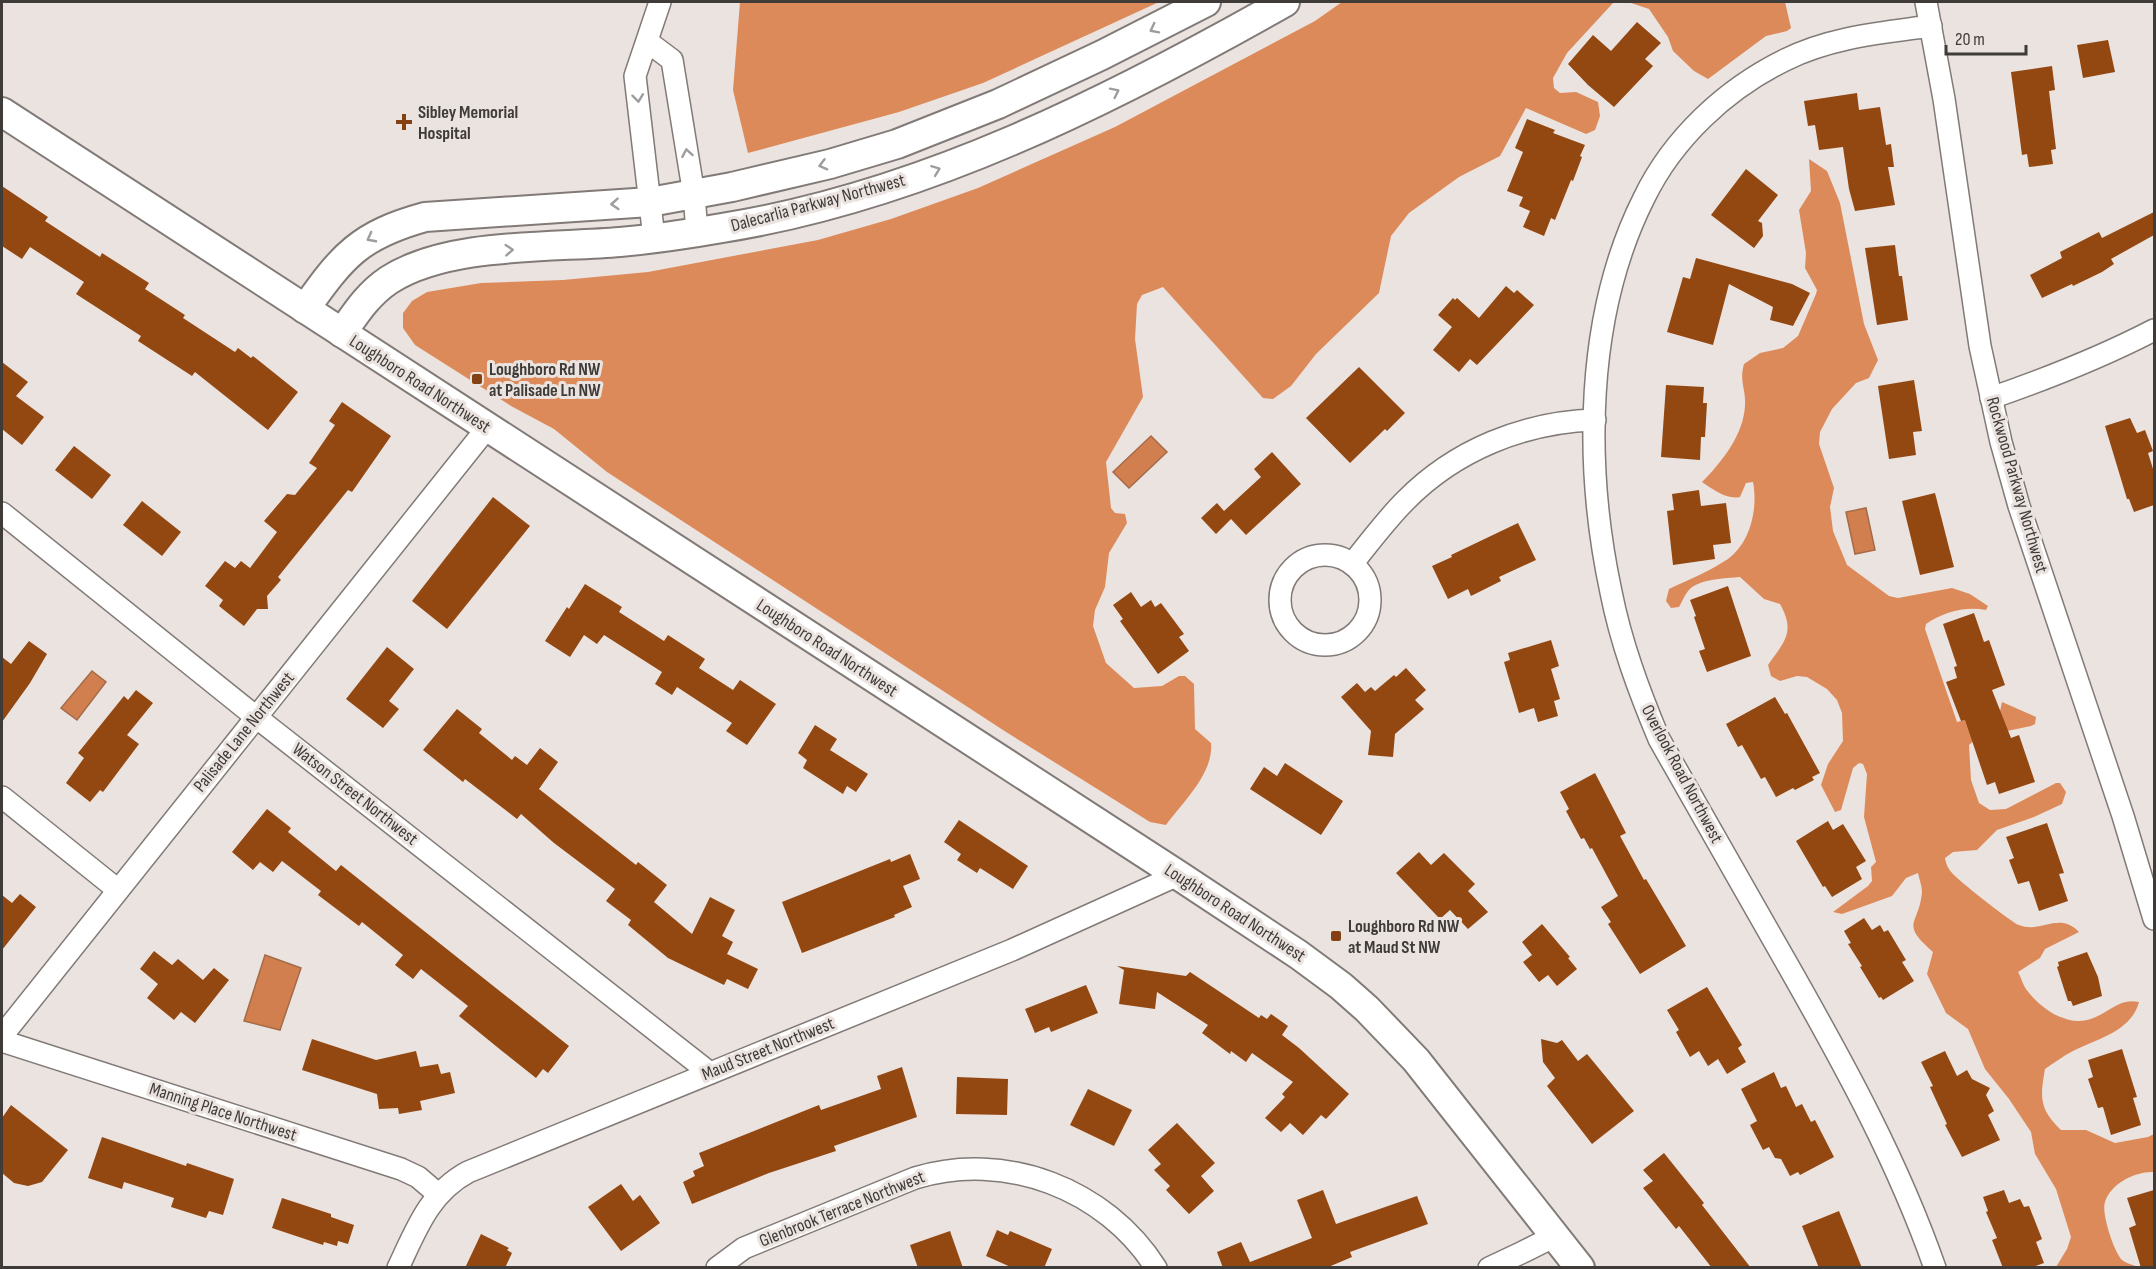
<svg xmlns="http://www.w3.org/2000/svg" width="2156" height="1269" font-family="'Sofia Sans Condensed',sans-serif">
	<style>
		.forest { fill: #dd8a5a }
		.water { fill: #d17f4f; stroke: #a56b48; stroke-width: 1.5 }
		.building { fill: #934711 }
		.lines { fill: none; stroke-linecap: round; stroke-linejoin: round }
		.minor-casing { stroke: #817a76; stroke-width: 24 }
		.secondary-casing { stroke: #817a76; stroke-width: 32 }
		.minor { stroke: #fff; stroke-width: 21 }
		.secondary { stroke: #fff; stroke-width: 28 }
		.oneway { stroke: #9e9d9c }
		.poi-dot { fill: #844113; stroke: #ebe3df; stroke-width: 2 }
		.labels { text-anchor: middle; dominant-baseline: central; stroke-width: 6; stroke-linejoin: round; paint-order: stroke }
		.poi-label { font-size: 18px; font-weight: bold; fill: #3e3b39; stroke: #ebe3df; text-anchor: start }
		.street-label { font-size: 18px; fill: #3e3b39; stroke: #ebe3df }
	</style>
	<rect width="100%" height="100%" fill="#ebe3df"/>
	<g class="forest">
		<path d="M740 2H1159L983 83 899 112 748 153 733 90Z"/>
		<path d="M1342 2H1626L1613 3 1567 53 1553 78 1554 88 1560 93 1576 92 1598 102 1600 116 1595 130 1586 134 1526 108 1500 156 1459 177 1409 213 1391 236 1379 293 1316 354 1291 386 1273 399 1263 398 1163 287 1142 295 1137 304 1135 339 1143 397 1106 462 1111 508 1115 513 1125 514 1127 523 1109 553 1105 587 1095 610 1093 626 1106 663 1134 688 1162 686 1179 676H1185L1194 684 1195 729 1211 743C1214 773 1183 802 1166 825L1150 822 1003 730 607 472 554 429 511 406 415 345 403 328V313L412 301 427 292 481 283 563 280 648 272 818 240 891 219 978 188 1115 127 1315 21Z"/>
		<path d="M1628 2H1785L1791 28 1787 31 1766 36 1708 79 1694 71 1673 51 1668 37 1649 9Z"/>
		<path d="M1809 159 1827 171 1840 203 1864 324 1878 360 1869 378 1856 383 1832 409 1820 432 1819 444 1834 488 1830 507 1833 531 1847 565 1889 596 1898 598 1952 588 1970 594 1988 606 1986 610C1965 606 1944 612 1926 624L1925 629 1957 722 2000 711 2002 702 2036 717 2035 724 2031 726 1978 737 1969 745 1971 780 1979 803 1990 810 2006 809 2056 783H2060L2066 792 2062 804 2034 817 1997 830 1977 850 1953 852 1945 858C1946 864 1948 869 1953 874 1958 880 2012 923 2019 925 2041 934 2059 911 2079 932L2045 949 2040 958 2018 972C2021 977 2023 985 2026 989 2038 1006 2065 1026 2087 1020 2106 1016 2118 997 2139 1002 2131 1032 2096 1039 2073 1051 2063 1056 2054 1063 2045 1069 2040 1097 2039 1109 2061 1130H2086L2115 1143 2148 1137 2154 1134V1172C2136 1171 2111 1183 2105 1202 2101 1213 2114 1252 2122 1260 2127 1264 2134 1265 2139 1267H2056L2067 1249 2071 1237 2056 1189 2035 1154 2031 1132 2009 1099 1985 1069 1968 1029 1946 1013 1927 974 1933 952C1899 922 1919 926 1922 892 1922 886 1919 878 1918 873L1906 878 1892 896 1842 914 1833 912 1868 886 1872 881 1871 867 1876 862 1864 817 1867 774 1863 764 1859 763 1853 768 1841 810 1835 812 1821 785 1828 764 1843 741 1842 713 1837 700 1827 689 1807 677 1797 676 1780 681 1771 676 1768 665C1784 642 1796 632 1780 604L1764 599 1740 577C1726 578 1699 579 1689 590 1685 594 1682 602 1679 607L1671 608 1666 601 1669 589C1688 580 1710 571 1728 559 1751 542 1758 508 1753 482L1746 483 1740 497C1727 500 1712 489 1702 482 1722 462 1744 434 1745 405 1746 389 1739 382 1744 364L1760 353 1783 348 1798 336 1816 294 1817 290 1805 268 1806 253 1799 210 1811 191Z"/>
	</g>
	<g class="water">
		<path d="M1151 436 1167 452 1129 488 1113 472Z"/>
		<path d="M1866 508 1875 550 1855 554 1846 512Z"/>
		<path d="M92 671 106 682 77 720 61 708Z"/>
		<path d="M265 955 301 968 280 1030 244 1021Z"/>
	</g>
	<g class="building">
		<path d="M1637 22 1661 43 1645 59 1653 66 1614 107 1588 85 1568 64 1593 35 1611 51Z"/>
		<path d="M2108 40 2115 72 2083 78 2077 45Z"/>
		<path d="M2052 66 2055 90 2049 91 2056 149 2051 150 2053 164 2029 167 2027 154 2022 155 2011 72Z"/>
		<path d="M1857 93 1859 110 1880 107 1886 145 1891 144 1894 167H1888L1895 205 1855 211 1849 189 1843 147 1819 150 1815 125 1808 126 1804 101Z"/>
		<path d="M1527 119 1555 130 1553 133 1585 145 1580 156 1582 157 1573 181 1571 180 1555 220 1551 218 1544 236 1523 227 1530 211 1519 206 1523 197 1507 191 1523 152 1515 148Z"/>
		<path d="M1746 169 1778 195 1758 221 1762 223 1763 236 1754 248 1711 215Z"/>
		<path d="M2 186 48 217 45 221 100 257 102 253 149 283 145 289 185 315 183 318 235 352 238 348 251 358 253 356 298 392 268 430 195 372 192 376 138 341 141 336 76 294 84 282 30 247 22 259 2 246Z"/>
		<path d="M2154 212V235L2111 259 2114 264 2102 272 2073 286 2072 284 2042 298 2030 275 2062 258 2060 252 2099 232 2102 238Z"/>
		<path d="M1895 245 1899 276H1902L1908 320 1877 325 1865 248Z"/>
		<path d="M1696 258 1792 284 1810 293 1793 326 1770 320 1773 307 1729 284 1713 345 1667 332 1683 277 1690 279Z"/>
		<path d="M1506 286 1514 293 1517 290 1534 305 1477 365 1470 359 1459 372 1433 350 1452 327 1438 315 1453 298 1455 300 1457 298 1479 318Z"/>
		<path d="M2 362 28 382 16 396 44 417 22 445 2 429Z"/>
		<path d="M1359 367 1405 413 1387 431 1385 429 1350 463 1306 418Z"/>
		<path d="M1914 380 1922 431 1913 432 1916 455 1889 459 1878 386Z"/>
		<path d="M1666 385 1704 387 1703 403H1707L1705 437H1701L1700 460 1661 457Z"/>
		<path d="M342 402 391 436 352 492 348 490 278 577 281 580 267 596 268 609H257L244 626 219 606 223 600 205 586 225 561 235 568 241 561 250 568 277 532 264 521 287 494 295 495 317 468 309 463 335 425 329 421Z"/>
		<path d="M2130 418 2137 433 2145 430 2153 451 2148 453 2154 472V505L2134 512 2129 499H2127L2105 426Z"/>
		<path d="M74 446 111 475 92 499 55 470Z"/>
		<path d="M1272 452 1301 484 1246 535 1231 519 1216 534 1201 518 1217 503 1224 511 1261 477 1254 469Z"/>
		<path d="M1699 490 1701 506 1726 503 1731 543 1713 545 1715 559 1673 565 1667 511 1674 510 1672 494Z"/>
		<path d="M1935 493 1954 567 1920 575 1902 501Z"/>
		<path d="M493 497 530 526 447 629 412 601Z"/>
		<path d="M142 501 181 532 162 556 123 525Z"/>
		<path d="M1518 523 1536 560 1499 577 1501 581 1471 596 1468 589 1448 599 1432 566 1452 557 1451 555Z"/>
		<path d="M585 584 622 607 619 612 664 641 668 635 705 659 699 668 733 690 740 680 776 704 747 745 726 731 732 723 677 687 672 695 655 684 662 672 604 635 597 644 584 635 570 657 545 641 567 607 569 609Z"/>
		<path d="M1728 586 1751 656 1707 672 1699 651 1705 649 1694 617 1696 616 1690 600Z"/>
		<path d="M1131 592 1141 607 1151 600 1155 607 1161 603 1184 634 1179 637 1189 651 1158 674 1120 621 1123 619 1113 605Z"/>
		<path d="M1974 613 1984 642 1989 640 2005 685 1992 690 2011 738 2019 735 2035 782 1999 794 1995 782 1987 785 1965 720 1961 721 1946 682 1957 678 1954 667 1957 666 1943 624Z"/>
		<path d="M1551 640 1559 666 1551 669 1560 699 1554 701 1558 716 1538 722 1534 708 1519 713 1504 662 1510 660 1508 653Z"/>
		<path d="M29 641 47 654 30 683 2 722V657L11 664Z"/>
		<path d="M387 647 414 669 389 701 399 709 383 728 346 699Z"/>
		<path d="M1406 668 1426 690 1415 700 1424 709 1395 734 1393 757 1368 755 1371 731 1341 697 1357 683 1365 692 1371 687 1375 691 1394 675 1396 677Z"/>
		<path d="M136 690 153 703 127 735 139 744 103 792 100 790 90 802 66 783 84 758 78 753 124 696 128 700Z"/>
		<path d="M1775 697 1785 714 1787 713 1820 773 1812 777 1814 780 1795 790 1793 788 1776 797 1765 777 1761 779 1742 745 1738 747 1726 724Z"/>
		<path d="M457 709 482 729 479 733 512 760 515 756 527 765 540 748 558 762 539 789 636 865 638 862 667 885 654 902 692 934 710 897 735 910 722 936 733 942 727 954 758 969 748 989 727 979 724 985 668 958 628 925 631 920 606 901 615 889 554 843 521 814 517 819 465 779 463 782 423 750Z"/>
		<path d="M815 725 837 739 830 750 868 774 856 792 847 786 843 794 803 768 807 760 798 753Z"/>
		<path d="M1285 763 1343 801 1321 835 1250 789 1264 767 1277 776Z"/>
		<path d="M1595 773 1626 833 1620 836 1644 880 1646 879 1686 946 1640 974 1608 924 1611 922 1601 907 1618 896 1592 848 1590 849 1584 838 1581 839 1566 811 1569 809 1560 792Z"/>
		<path d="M267 809 291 828 288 832 336 871 341 865 569 1046 548 1073 543 1069 536 1078 502 1051 459 1016 468 1006 421 969 413 979 395 965 403 955 362 922 359 926 318 895 321 891 282 861 273 872 260 862 253 870 232 852Z"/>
		<path d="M959 820 1028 866 1013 889 980 868 977 873 957 860 961 854 944 842Z"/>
		<path d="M1828 821 1833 830 1843 824 1866 861 1856 867 1862 879 1832 897 1825 886 1823 887 1796 841Z"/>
		<path d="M2047 823 2064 873 2059 874 2068 901 2039 911 2029 881 2018 884 2009 860 2014 858 2006 837Z"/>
		<path d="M1419 852 1431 865 1444 853 1475 884 1468 891 1488 912 1468 929 1450 910 1440 919 1396 873Z"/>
		<path d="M910 854 920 879 903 886 912 907 894 915 895 917 802 953 782 902 890 859 891 862Z"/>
		<path d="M20 894 36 907 2 950V895L12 903Z"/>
		<path d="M1864 918 1872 930 1880 925 1884 932 1888 930 1906 960 1902 962 1914 981 1883 1000 1881 997 1879 998 1860 967 1862 966 1848 944 1851 943 1844 931Z"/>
		<path d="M1542 924 1570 957 1568 958 1577 969 1557 986 1548 975 1539 982 1523 962 1532 955 1522 942Z"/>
		<path d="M154 951 172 965 178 959 203 980 214 968 229 980 195 1023 181 1012 174 1020 147 998 158 984 140 969Z"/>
		<path d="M2087 952 2098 977 2102 996 2073 1006 2071 1001H2068L2064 989 2057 967 2059 966 2058 962Z"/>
		<path d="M1117 966 1186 976 1190 972 1259 1018 1261 1015 1267 1019 1271 1014 1288 1026 1282 1035 1299 1048 1349 1094 1326 1119 1321 1115 1303 1135 1290 1123 1281 1132 1265 1118 1285 1097 1282 1094 1293 1082 1252 1053 1246 1062 1231 1051 1230 1054 1202 1033 1208 1025 1157 992 1155 1009 1119 1004 1124 970Z"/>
		<path d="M1086 985 1098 1013 1051 1032 1049 1027 1035 1033 1025 1009Z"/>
		<path d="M1707 987 1742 1045 1738 1048 1746 1062 1727 1074 1718 1059 1708 1066 1699 1051 1690 1057 1676 1032 1679 1030 1667 1010Z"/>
		<path d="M312 1039 376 1060 416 1051 420 1067 438 1064 441 1074 450 1072 455 1093 420 1101 422 1110 399 1114 398 1108 379 1109 377 1094 302 1070Z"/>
		<path d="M1541 1039 1557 1043 1562 1040 1578 1061 1587 1054 1634 1111 1592 1144 1547 1086 1555 1078 1543 1062Z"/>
		<path d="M2122 1049 2137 1097 2133 1098 2141 1125 2111 1135 2103 1107 2098 1108 2088 1079 2093 1077 2088 1060Z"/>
		<path d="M1945 1051 1957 1076 1967 1070 1972 1079 1990 1088 1986 1095 1994 1111 1988 1115 2000 1140 1962 1157 1945 1125 1947 1124 1930 1087 1933 1086 1921 1062Z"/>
		<path d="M902 1067 917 1117 834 1146 836 1151 769 1173 692 1204 683 1182 695 1176 693 1171 704 1166 699 1153 819 1105 821 1110 881 1089 877 1076Z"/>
		<path d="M1774 1072 1781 1088 1786 1086 1796 1107 1802 1104 1811 1122 1815 1120 1834 1157 1800 1175 1798 1172 1790 1176 1781 1159 1775 1158 1769 1147 1763 1150 1750 1125 1757 1121 1741 1089Z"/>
		<path d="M957 1077 1008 1079 1007 1115 956 1114Z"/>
		<path d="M1088 1089 1132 1110 1114 1146 1070 1125Z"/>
		<path d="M11 1105 68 1150 42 1182 28 1186 14 1183 2 1173V1118Z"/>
		<path d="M1177 1123 1215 1163 1201 1176 1214 1191 1189 1214 1166 1190 1170 1186 1154 1170 1161 1164 1148 1150Z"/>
		<path d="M102 1137 186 1166 187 1163 234 1179 223 1215 209 1211 206 1218 171 1207 174 1198 124 1182 122 1189 88 1178Z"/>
		<path d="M1664 1153 1704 1203 1702 1205 1751 1268H1712L1679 1226 1676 1229 1643 1188 1653 1181 1643 1170Z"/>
		<path d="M621 1184 633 1201 640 1195 660 1223 621 1251 588 1207Z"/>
		<path d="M1323 1190 1336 1224 1417 1196 1428 1224 1350 1252 1352 1257 1326 1268H1223L1217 1252 1241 1242 1250 1262 1312 1238 1297 1200Z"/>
		<path d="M2004 1190 2009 1203 2020 1199 2024 1207 2029 1206 2042 1239 2036 1242 2044 1263 2030 1268H2003L1992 1240 1997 1238 1986 1212 1988 1211 1983 1197Z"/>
		<path d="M2154 1190V1268H2141L2129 1228 2136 1225 2127 1198Z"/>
		<path d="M282 1198 331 1214V1217L354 1225 348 1244 338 1241 337 1246 324 1242 323 1245 272 1228Z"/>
		<path d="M1839 1211 1862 1268H1819L1802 1226Z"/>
		<path d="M997 1230 1008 1235 1010 1231 1052 1249 1044 1268H1013L986 1256Z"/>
		<path d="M950 1231 963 1268H918L910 1245Z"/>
		<path d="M481 1234 509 1248 507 1250 512 1253 505 1268H465Z"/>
	</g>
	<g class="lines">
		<defs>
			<g id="minor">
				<path d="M1926 2 1944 99 1980 346 2001 442 2019 506 2123 816 2154 919"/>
				<path d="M1931 26C1881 33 1831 37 1785 60 1726 89 1673 138 1644 198 1585 315 1584 466 1611 592 1621 643 1639 691 1659 739 1703 816 1746 892 1790 969 1845 1066 1898 1162 1935 1268"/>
				<path d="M648 42 672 60 694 195 697 232"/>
				<path d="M654 238 635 76 660 2"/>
				<path d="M1991 398C2046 379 2102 357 2154 330"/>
				<path d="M2 513 256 717 710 1073"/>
				<circle cx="1325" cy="600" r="45"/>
				<path d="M1352 564C1369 543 1386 520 1405 501 1455 450 1524 422 1595 420"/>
				<path d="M2 797 118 890"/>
				<path d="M2 1036 487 428"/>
				<path d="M2 1041 401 1169 418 1177 438 1194"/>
				<path d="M398 1268C416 1230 429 1193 468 1172L1012 950 1178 875"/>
				<path d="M717 1268 744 1248 915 1178C1005 1150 1106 1189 1156 1268"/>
				<path d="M1489 1268 1523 1252 1555 1236"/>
			</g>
			<g id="secondary">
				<path d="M2 112 1178 875 1299 955 1341 986 1367 1009 1416 1060 1580 1268"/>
				<path d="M305 309C343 255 360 235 425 217L650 202 732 187 830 164 897 144 998 104 1102 55 1206 2"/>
				<path d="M342 333C356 313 368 294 389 280 448 242 551 248 620 242 654 239 688 234 722 228 922 196 1110 101 1285 2"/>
			</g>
		</defs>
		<use href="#minor" class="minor-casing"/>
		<use href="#secondary" class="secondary-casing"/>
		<use href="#minor" class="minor"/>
		<use href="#secondary" class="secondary"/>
	</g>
	<defs><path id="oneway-chevron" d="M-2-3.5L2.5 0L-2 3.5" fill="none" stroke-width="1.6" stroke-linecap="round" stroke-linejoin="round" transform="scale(1.5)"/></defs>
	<g class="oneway">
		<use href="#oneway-chevron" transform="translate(1154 29) rotate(153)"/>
		<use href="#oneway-chevron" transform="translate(1115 92) rotate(-26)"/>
		<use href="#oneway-chevron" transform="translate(638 98) rotate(83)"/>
		<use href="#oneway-chevron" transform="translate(687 153) rotate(-100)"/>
		<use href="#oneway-chevron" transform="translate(823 165) rotate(165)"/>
		<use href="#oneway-chevron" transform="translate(936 170) rotate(-21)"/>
		<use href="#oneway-chevron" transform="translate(615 204) rotate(176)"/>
		<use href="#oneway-chevron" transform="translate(371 238) rotate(152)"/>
		<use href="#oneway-chevron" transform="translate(509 250) rotate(-4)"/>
	</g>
	<g class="poi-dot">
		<path d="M401 113h6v6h6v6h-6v6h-6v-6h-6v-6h6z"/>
		<rect x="471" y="373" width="12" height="12" rx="3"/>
		<rect x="1330" y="930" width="12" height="12" rx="3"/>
	</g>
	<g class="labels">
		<g class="poi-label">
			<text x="418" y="112">Sibley Memorial<tspan x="418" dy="21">Hospital</tspan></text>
			<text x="489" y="369">Loughboro Rd NW<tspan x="489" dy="21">at Palisade Ln NW</tspan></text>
			<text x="1348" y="926">Loughboro Rd NW<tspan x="1348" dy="21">at Maud St NW</tspan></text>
		</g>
		<g class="street-label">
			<text transform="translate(818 203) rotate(-15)">Dalecarlia Parkway Northwest</text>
			<text transform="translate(420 384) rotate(33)">Loughboro Road Northwest</text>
			<text transform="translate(2017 485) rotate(74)">Rockwood Parkway Northwest</text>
			<text transform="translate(827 648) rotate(33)">Loughboro Road Northwest</text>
			<text transform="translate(244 732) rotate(-51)">Palisade Lane Northwest</text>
			<text transform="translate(1682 774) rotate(62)">Overlook Road Northwest</text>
			<text transform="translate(355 794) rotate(38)">Watson Street Northwest</text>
			<text transform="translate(1235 913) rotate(33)">Loughboro Road Northwest</text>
			<text transform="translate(768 1049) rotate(-22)">Maud Street Northwest</text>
			<text transform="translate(223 1112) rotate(18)">Manning Place Northwest</text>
			<text transform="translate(842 1209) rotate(-22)">Glenbrook Terrace Northwest</text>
		</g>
	</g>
	<rect width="2156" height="1269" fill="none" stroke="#3e3b39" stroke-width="6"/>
	<path d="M1946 45v9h80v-9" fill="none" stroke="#3e3b39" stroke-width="3"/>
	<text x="1955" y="45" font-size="18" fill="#3e3b39" stroke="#ebe3df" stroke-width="4.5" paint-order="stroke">20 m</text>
</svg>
